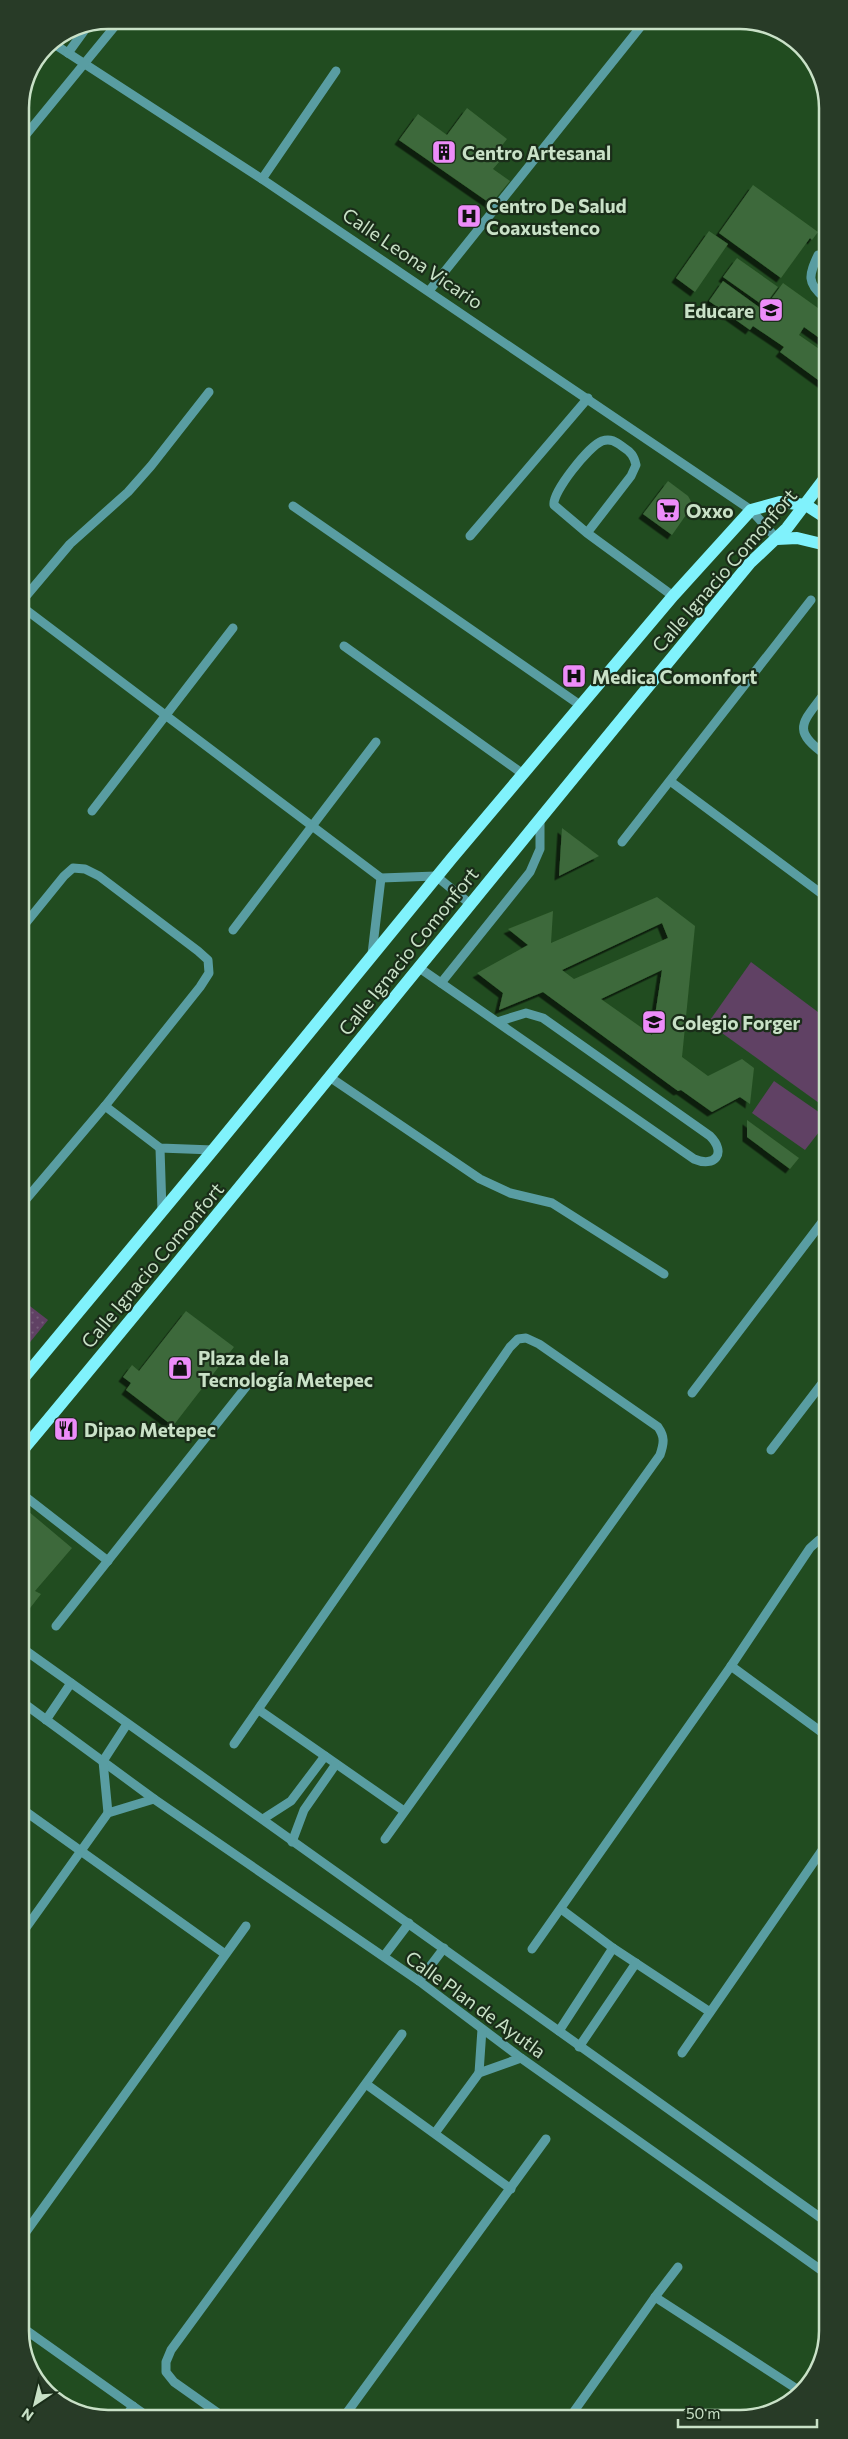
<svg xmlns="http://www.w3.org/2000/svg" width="848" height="2439" font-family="Commissioner,sans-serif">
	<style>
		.grass { fill: url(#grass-dots) }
		.park { fill: #604164 }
		.building { fill: #3d693a; fill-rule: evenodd; filter: url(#shadow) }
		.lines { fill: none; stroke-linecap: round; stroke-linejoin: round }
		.minor { stroke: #599da2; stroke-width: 9 }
		.major { stroke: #80f2fc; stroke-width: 12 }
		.labels { text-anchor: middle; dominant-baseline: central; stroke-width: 4.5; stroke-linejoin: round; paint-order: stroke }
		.poi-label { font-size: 19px; font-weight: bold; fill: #c9e1c7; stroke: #1a2d19; text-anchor: start }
		.street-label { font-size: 19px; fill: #c9e1c7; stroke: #1a2d19 }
		.rim { fill: none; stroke: #c9e1c7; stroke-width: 2.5 }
	</style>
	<defs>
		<pattern id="grass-dots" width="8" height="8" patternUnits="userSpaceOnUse" patternTransform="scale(1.25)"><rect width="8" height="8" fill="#604164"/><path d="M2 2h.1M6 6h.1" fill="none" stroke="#755c79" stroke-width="1.8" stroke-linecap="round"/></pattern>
		<filter id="shadow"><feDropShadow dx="-4.5" dy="4.5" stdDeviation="0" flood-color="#0009"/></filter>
	</defs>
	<rect width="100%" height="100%" fill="#214c20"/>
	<path class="grass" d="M22 1300 48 1320 22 1352Z"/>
	<g class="park">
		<path d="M751 962 826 1018V1108L708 1023Z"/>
		<path d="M774 1081 826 1117V1123L805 1150 752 1113Z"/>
	</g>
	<g class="building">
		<path d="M467 108 507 139 493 157 499 162 493 169 510 181 491 204 399 140 418 114 447 135Z"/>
		<path d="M753 185 818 232 812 240 810 238 781 278 719 233Z"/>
		<path d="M709 231 728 244 695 292 676 278Z"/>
		<path d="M737 258 778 287 764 306 723 277Z"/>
		<path d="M723 281 763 310 783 283 825 313V342L804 327 799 335 825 353V385L780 352 784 347 753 326 750 330 709 301Z"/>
		<path d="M668 481 688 496 693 505 672 535 643 514Z"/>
		<path d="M562 828 599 856 559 876Z"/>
		<path d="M657 897 695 926 682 1057 708 1076 742 1059 754 1068 750 1104 740 1097 712 1112 681 1090 678 1091 543 992 499 1010 503 993 477 973 528 945 508 929 553 911 551 943ZM662 923 668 938 574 979 562 970ZM662 970 652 1035 601 999Z"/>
		<path d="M747 1120 799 1158 790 1169 747 1137Z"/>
		<path d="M186 1311 234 1347 173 1426 126 1390 131 1383 123 1377 132 1365 139 1371Z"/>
		<path d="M22 1506 72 1548 35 1591 41 1594 27 1612 22 1608Z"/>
	</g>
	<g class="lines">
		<g class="minor">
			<path d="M51 42 262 179 751 510 777 539"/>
			<path d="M68 53 89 24"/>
			<path d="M20 142 120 20"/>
			<path d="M262 179 336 71"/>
			<path d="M818 255C809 275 806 283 825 298"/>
			<path d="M429 291 646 20"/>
			<path d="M293 506 580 705"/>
			<path d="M587 533 631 476 636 465C634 456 631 452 623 447 616 442 611 438 602 441 589 446 552 492 554 505L587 533 673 596"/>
			<path d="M470 536 588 398"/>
			<path d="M21 602 70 544 128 492 151 466 209 392"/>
			<path d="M21 606 381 878 436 876 469 903"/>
			<path d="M344 646 523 774"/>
			<path d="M826 691C804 722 789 729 826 755"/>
			<path d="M670 781 826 897"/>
			<path d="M92 811 233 628"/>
			<path d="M622 842 811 600"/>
			<path d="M21 929 64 876 73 868 85 869 99 876 198 951 208 960 209 973 200 987 105 1106 22 1204"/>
			<path d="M233 930 376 742"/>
			<path d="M372 954 381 878"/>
			<path d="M418 967 694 1159C715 1168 727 1153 710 1136L543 1018 526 1013 497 1022"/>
			<path d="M441 983 530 872 540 849V818"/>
			<path d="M331 1078 480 1179 510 1193 552 1203 664 1274"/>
			<path d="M105 1106 160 1148 213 1150"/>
			<path d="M160 1148 162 1211"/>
			<path d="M692 1393 826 1217"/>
			<path d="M771 1450 827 1377"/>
			<path d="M22 1494 108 1561"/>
			<path d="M56 1626 253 1378"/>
			<path d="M22 1648 828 2223"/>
			<path d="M731 1666 827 1736"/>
			<path d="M22 1702 154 1799 419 1981 521 2058 828 2275"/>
			<path d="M259 1710 404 1811"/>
			<path d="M46 1720 71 1683"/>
			<path d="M234 1744 510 1347 518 1339 526 1338 539 1344 658 1427C665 1437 664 1443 660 1455L385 1839"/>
			<path d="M22 1809 225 1954"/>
			<path d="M108 1813 103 1761 127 1724"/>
			<path d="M263 1819 291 1801 325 1756"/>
			<path d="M292 1842 304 1810 336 1764"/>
			<path d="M561 1909 613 1948 710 2012"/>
			<path d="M23 1932 108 1813 154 1799"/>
			<path d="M532 1949 731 1666 810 1548 819 1540H827"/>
			<path d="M384 1956 409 1923"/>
			<path d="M419 1981 444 1948"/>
			<path d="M559 2031 613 1948"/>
			<path d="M579 2047 636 1963"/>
			<path d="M682 2053 827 1843"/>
			<path d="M479 2073 482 2029"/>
			<path d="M366 2084 511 2189"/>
			<path d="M435 2133 479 2073 521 2058"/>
			<path d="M825 2170 828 2165"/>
			<path d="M23 2236 246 1926"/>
			<path d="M655 2297 800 2391"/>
			<path d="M23 2328 151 2419"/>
			<path d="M570 2417 655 2297 678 2267"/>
			<path d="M225 2418 174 2382 166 2372V2362L171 2350 402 2034"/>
			<path d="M343 2418 546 2139"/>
			<path d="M124 2419 133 2406"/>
		</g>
		<g class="major">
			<path d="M777 539 797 538 826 545"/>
			<path d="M22 1380 213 1150 452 858 673 596 751 510 780 502 806 505 826 518"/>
			<path d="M22 1451C267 1157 506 858 750 563L787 528 825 478"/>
		</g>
	</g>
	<defs>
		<symbol id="building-square" viewBox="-11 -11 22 22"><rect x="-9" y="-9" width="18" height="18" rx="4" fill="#ed8cf9" stroke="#1a2d19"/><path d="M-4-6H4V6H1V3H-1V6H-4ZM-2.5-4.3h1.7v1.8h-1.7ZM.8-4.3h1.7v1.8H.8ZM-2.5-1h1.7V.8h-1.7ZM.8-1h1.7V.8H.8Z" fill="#111"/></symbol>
		<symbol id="hospital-square" viewBox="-11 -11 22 22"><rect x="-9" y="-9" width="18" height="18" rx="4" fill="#ed8cf9" stroke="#1a2d19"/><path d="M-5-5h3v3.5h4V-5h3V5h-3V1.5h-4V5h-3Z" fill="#111"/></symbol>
		<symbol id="school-square" viewBox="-11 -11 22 22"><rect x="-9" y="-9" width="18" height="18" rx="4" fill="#ed8cf9" stroke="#1a2d19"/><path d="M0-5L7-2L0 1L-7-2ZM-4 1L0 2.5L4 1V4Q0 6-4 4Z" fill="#111"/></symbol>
		<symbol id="supermarket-square" viewBox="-11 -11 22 22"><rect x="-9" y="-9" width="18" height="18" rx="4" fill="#ed8cf9" stroke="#1a2d19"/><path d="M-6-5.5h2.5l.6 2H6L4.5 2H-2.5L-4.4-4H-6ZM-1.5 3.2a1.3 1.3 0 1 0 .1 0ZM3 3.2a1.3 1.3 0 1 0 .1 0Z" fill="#111"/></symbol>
		<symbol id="shop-square" viewBox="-11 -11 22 22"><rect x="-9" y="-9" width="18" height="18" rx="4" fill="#ed8cf9" stroke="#1a2d19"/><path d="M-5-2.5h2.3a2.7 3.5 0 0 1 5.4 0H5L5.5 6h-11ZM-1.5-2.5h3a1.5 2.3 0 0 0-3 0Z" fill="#111"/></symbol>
		<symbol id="restaurant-square" viewBox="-11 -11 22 22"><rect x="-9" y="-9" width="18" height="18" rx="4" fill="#ed8cf9" stroke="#1a2d19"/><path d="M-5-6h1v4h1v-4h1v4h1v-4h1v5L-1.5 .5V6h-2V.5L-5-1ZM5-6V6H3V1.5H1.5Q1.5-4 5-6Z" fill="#111"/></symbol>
	</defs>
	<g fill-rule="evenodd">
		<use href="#building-square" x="430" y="138" width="28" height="28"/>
		<use href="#hospital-square" x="455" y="202" width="28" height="28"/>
		<use href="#school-square" x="757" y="296" width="28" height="28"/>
		<use href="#supermarket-square" x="654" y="496" width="28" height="28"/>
		<use href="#hospital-square" x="560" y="662" width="28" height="28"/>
		<use href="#school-square" x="640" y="1008" width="28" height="28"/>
		<use href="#shop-square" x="166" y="1354" width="28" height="28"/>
		<use href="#restaurant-square" x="52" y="1415" width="28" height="28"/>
	</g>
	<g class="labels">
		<g class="poi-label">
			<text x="462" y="152">Centro Artesanal</text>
			<text x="486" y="205">Centro De Salud<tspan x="486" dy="22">Coaxustenco</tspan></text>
			<text x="754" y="310" text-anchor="end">Educare</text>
			<text x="686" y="510">Oxxo</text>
			<text x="592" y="676">Medica Comonfort</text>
			<text x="672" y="1022">Colegio Forger</text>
			<text x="198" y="1357">Plaza de la<tspan x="198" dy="22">Tecnología Metepec</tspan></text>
			<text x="84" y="1429">Dipao Metepec</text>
		</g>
		<g class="street-label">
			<text transform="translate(413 258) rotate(34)">Calle Leona Vicario</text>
			<text transform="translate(724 570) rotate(-49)">Calle Ignacio Comonfort</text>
			<text transform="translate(408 951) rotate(-51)">Calle Ignacio Comonfort</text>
			<text transform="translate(152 1265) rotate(-50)">Calle Ignacio Comonfort</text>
			<text transform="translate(476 2004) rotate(36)">Calle Plan de Ayutla</text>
		</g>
	</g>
	<path d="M0 0H848V2439H0ZM108 29H740A79 79 0 0 1 819 108V2331A79 79 0 0 1 740 2410H108A79 79 0 0 1 29 2331V108A79 79 0 0 1 108 29Z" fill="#283b27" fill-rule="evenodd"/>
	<path class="rim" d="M108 29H740A79 79 0 0 1 819 108V2331A79 79 0 0 1 740 2410H108A79 79 0 0 1 29 2331V108A79 79 0 0 1 108 29Z"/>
	<g transform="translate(35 2404) rotate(215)" stroke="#1a2d19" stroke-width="4" paint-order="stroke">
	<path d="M0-4L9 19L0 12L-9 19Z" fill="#c9e1c7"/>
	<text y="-8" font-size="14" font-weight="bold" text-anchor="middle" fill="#c9e1c7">N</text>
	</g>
	<path d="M678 2419v8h139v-8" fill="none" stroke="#c9e1c7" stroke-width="2.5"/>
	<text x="686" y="2419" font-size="15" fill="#c9e1c7" stroke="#1a2d19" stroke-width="4" paint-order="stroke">50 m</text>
</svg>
